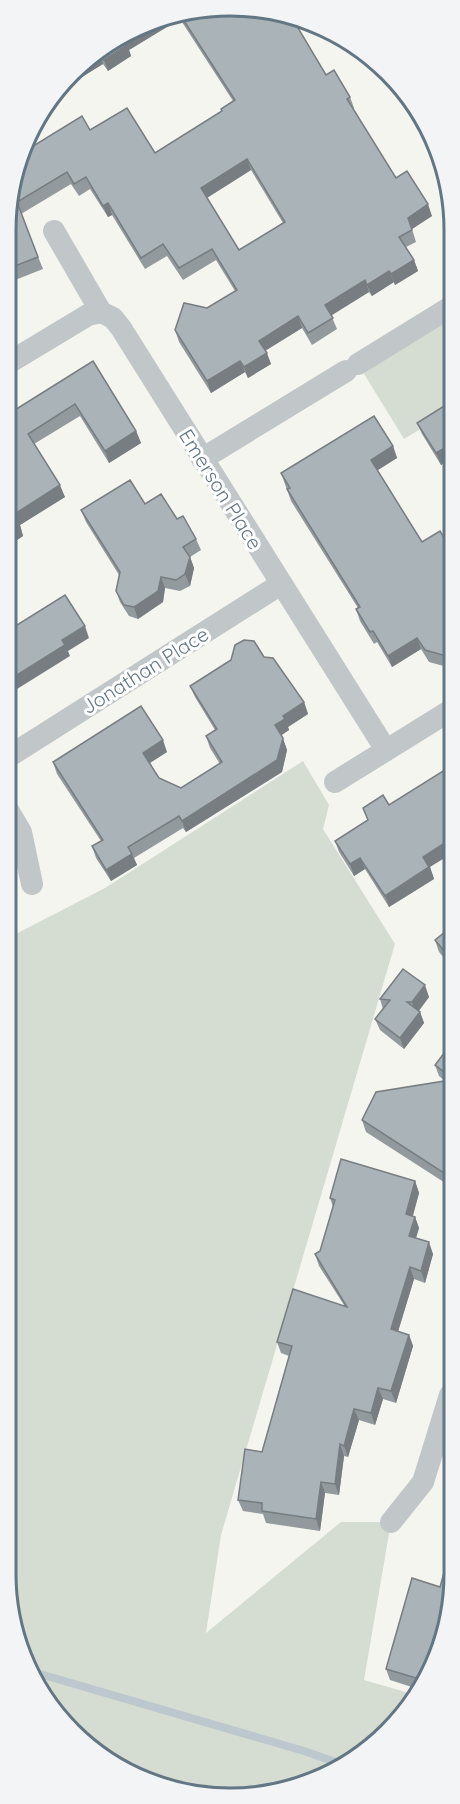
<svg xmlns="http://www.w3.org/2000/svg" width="460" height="1804" font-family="Quicksand,sans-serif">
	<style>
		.green { fill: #d5dcd1 }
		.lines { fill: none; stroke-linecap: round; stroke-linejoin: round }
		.stream { stroke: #bcc8cd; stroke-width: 8 }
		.street { stroke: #c1c6c8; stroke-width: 22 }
		.wall { fill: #929a9d; fill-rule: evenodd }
		.shaded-wall { fill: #777d80 }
		.building { fill: #aab3b7; stroke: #777d80; stroke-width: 1.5; fill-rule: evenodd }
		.labels { text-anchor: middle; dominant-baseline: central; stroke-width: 6; stroke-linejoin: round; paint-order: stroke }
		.street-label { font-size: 20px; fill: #627683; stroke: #fff }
		.rim { fill: none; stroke: #627683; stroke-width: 3 }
	</style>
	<rect width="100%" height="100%" fill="#f5f5f0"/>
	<g class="green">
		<path d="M452 306V410L404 439 358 364Z"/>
		<path d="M303 761 329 805 323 829 395 944 221 1535 206 1633 341 1522H391L364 1680 416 1695 367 1751 288 1790 215 1797 131 1775 62 1722 23 1659 6 1574 8 938 105 888Z"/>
	</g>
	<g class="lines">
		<path class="stream" d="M30 1671 304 1751 341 1764"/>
		<g class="street">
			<path d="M54 231 101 312 113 318 121 328 386 750"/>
			<path d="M10 362 88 315 101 312"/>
			<path d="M358 364 452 306"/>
			<path d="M202 459 346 371"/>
			<path d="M8 757 281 584"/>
			<path d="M335 782 451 710"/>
			<path d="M8 810 21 832 32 884"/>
			<path d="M391 1522 423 1482 450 1395"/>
		</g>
	</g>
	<g class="wall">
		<path d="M186 10 326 75 350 97 354 108 353 109 396 178 432 216 412 229 416 242 406 247 414 260 418 271 395 285 394 282 372 296 369 292 331 315 337 329 312 345 302 328 265 351 271 364 248 378 245 372 211 393 179 342 175 330 207 308 235 291 216 260 183 280 167 256 145 269 112 215 108 217 90 189 79 196 71 184 21 214 43 269 10 282 12 287 10 288V187L19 176 16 172 25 151 90 130 155 153 222 111 233 101 180 19 129 50 131 56 108 71 103 64 56 93 105 44ZM251 170 283 223 239 250 207 198Z"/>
		<path d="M93 361 136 431 141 443 109 463 80 416 34 444 65 497 20 525 23 536 14 542 15 547 9 551 10 413Z"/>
		<path d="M452 401V458L441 465 422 434 417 423Z"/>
		<path d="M393 446 397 458 377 470 422 542 452 551 451 667V668L429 662 421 649 392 667 377 642 374 644 360 621 356 609 358 608 291 501 281 473Z"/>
		<path d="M145 504 177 519 196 539 201 550 190 557 194 568 190 586 180 591 165 588 163 602 138 619 129 616 120 602 116 591 119 575 86 522 81 510Z"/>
		<path d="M264 657 304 702 308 714 288 727 289 730 281 735 287 750 282 772 186 832 183 828 134 858 137 865 111 881 96 858 92 846 101 841 57 774 53 762 167 752 150 763 159 778 181 788 220 764 210 748 206 736 215 730 195 697 190 686Z"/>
		<path d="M363 808 430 867 434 879 389 907 365 869 354 876 339 852 335 841 368 820Z"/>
		<path d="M451 927V966L439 952 435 940Z"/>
		<path d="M429 997 419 1011 420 1012 424 1023 404 1049 380 1030 375 1019 383 1009 380 999Z"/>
		<path d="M451 1044 450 1186 366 1132 362 1120 445 1081 439 1076 435 1065Z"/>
		<path d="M415 1181 419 1193 413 1216 415 1217 419 1228 416 1238 433 1254 425 1283 414 1279 398 1332 409 1335 413 1346 396 1403 383 1399 375 1425 359 1420 348 1457 344 1456 339 1495 325 1493 320 1531 266 1523 263 1514 243 1511 238 1500 262 1452 289 1356 281 1353 277 1342 344 1305 319 1266 315 1254 320 1251 333 1207 330 1198Z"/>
		<path d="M440 1587 450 1617 424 1686 421 1690 390 1680 386 1669Z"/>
	</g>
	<g class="shaded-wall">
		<path d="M178 14 180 19 129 50 131 56 108 71 104 60 124 39 138 30Z"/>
		<path d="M99 52 103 64 56 93 93 56Z"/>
		<path d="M247 159 251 170 205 199 201 188Z"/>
		<path d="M108 203 112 215 108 217 103 206Z"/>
		<path d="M428 204 432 216 412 229 408 218Z"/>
		<path d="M414 260 418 271 395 285 391 274Z"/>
		<path d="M389 271 394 282 372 296 367 285Z"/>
		<path d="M365 280 369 292 329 317 325 305Z"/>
		<path d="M298 316 302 328 263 352 259 341Z"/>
		<path d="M267 353 271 364 248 378 244 367Z"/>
		<path d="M240 361 245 372 211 393 207 381Z"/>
		<path d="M136 431 141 443 109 463 105 451Z"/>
		<path d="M393 446 397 458 375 472 371 460Z"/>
		<path d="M448 446 452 458 441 465 436 453Z"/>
		<path d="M60 485 65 497 20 525 23 536 14 542 15 547 9 551V530L13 515Z"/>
		<path d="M190 557 194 568 190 586 185 574Z"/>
		<path d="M161 577 165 588 163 602 138 619 134 607Z"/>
		<path d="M85 626 89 638 68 651 70 656 9 694V680L62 640Z"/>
		<path d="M417 638 421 649 392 667 388 656Z"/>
		<path d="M451 653V668L446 656Z"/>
		<path d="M304 702 308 714 288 727 289 730 279 737 275 725 283 716Z"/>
		<path d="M283 738 287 750 282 772 186 832 182 821Z"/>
		<path d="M163 740 167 752 148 764 143 753Z"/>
		<path d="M451 839V854L430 867 434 879 389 907 385 896 423 857Z"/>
		<path d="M132 854 137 865 111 881 106 870Z"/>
		<path d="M360 858 365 869 354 876 350 864Z"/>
		<path d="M425 985 429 997 416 1014 412 1002Z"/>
		<path d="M420 1012 424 1023 404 1049 400 1038Z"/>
		<path d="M415 1181 419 1193 410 1225 406 1214Z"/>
		<path d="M415 1217 419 1228 413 1247 409 1236Z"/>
		<path d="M429 1242 433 1254 425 1283 421 1271Z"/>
		<path d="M410 1267 414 1279 395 1341 391 1329Z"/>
		<path d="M409 1335 413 1346 396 1403 391 1391Z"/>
		<path d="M378 1388 383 1399 375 1425 371 1413Z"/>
		<path d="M354 1409 359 1420 348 1457 344 1446Z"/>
		<path d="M340 1444 344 1456 339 1495 335 1484Z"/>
		<path d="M321 1482 325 1493 320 1531 316 1519Z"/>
	</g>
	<g class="building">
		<path d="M186 10H273L291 16 326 75 334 70 350 97 347 99 396 178 407 171 428 204 408 218 412 230 399 237 414 260 391 274 389 271 367 285 365 280 325 305 333 318 308 333 298 316 259 341 267 353 244 367 240 361 207 381 175 330 184 303 207 308 237 290 212 249 179 268 163 244 141 258 108 203 103 206 86 177 74 184 67 172 17 202 38 257 10 268V187L14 178 22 175 18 169 25 151 82 116 90 130 127 108 155 153 222 111 221 109 235 100 179 13ZM247 159 285 222 239 250 201 188Z"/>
		<path d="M138 30 124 39 127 45 104 60 99 52 93 56 105 44Z"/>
		<path d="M93 361 136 431 105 451 75 404 28 434 60 485 13 515 19 524 9 530 10 413Z"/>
		<path d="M452 401V453L448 446 436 453 417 423Z"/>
		<path d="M374 416 393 446 371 460 422 542 440 531 452 551 451 653 446 656 425 650 417 638 388 656 373 631 370 632 356 609 360 607 287 489 290 488 281 473Z"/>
		<path d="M130 480 145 504 161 494 177 519 183 516 196 539 183 547 190 557 185 574 176 580 161 577 158 591 134 607 124 605 116 591 120 572 81 510Z"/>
		<path d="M65 595 85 626 62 640 65 645 9 680V618L14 627Z"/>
		<path d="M244 640 254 641 264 657 273 658 304 702 283 716 285 719 275 725 283 738 277 760 182 821 179 816 128 847 132 854 106 870 92 846 103 840 53 762 141 706 163 740 143 753 159 778 181 788 222 762 206 736 217 729 190 686 231 660 235 645Z"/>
		<path d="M451 766V839L423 857 429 867 385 896 360 858 350 864 335 841 368 820 363 808 383 795 389 805Z"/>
		<path d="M451 927V959L435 940Z"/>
		<path d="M403 969 425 985 412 1002H407L420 1012 400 1038 375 1019 390 1000 380 999Z"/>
		<path d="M451 1044V1077L435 1065Z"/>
		<path d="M451 1080V1141L448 1145 451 1147 450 1177 362 1120 376 1092Z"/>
		<path d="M341 1159 415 1181 406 1214 415 1217 409 1236 429 1242 421 1271 410 1267 391 1329 409 1335 391 1391 378 1388 371 1413 354 1409 344 1446 340 1444 335 1484 321 1482 316 1519 262 1511V1503L238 1500 245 1449 262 1452 292 1346 277 1342 293 1289 347 1307 315 1254 320 1251 335 1200 330 1198Z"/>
		<path d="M450 1551V1617L426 1681 386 1669 412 1578 440 1587Z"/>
	</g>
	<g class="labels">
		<g class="street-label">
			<text transform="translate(221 489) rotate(58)">Emerson Place</text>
			<text transform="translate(145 670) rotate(-32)">Jonathan Place</text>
		</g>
	</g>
	<path d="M0 0H460V1804H0ZM230 16H230A214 214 0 0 1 444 230V1574A214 214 0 0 1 230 1788H230A214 214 0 0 1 16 1574V230A214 214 0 0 1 230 16Z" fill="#f2f4f5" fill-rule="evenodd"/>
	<path class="rim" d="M230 16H230A214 214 0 0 1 444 230V1574A214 214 0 0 1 230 1788H230A214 214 0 0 1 16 1574V230A214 214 0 0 1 230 16Z"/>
</svg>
